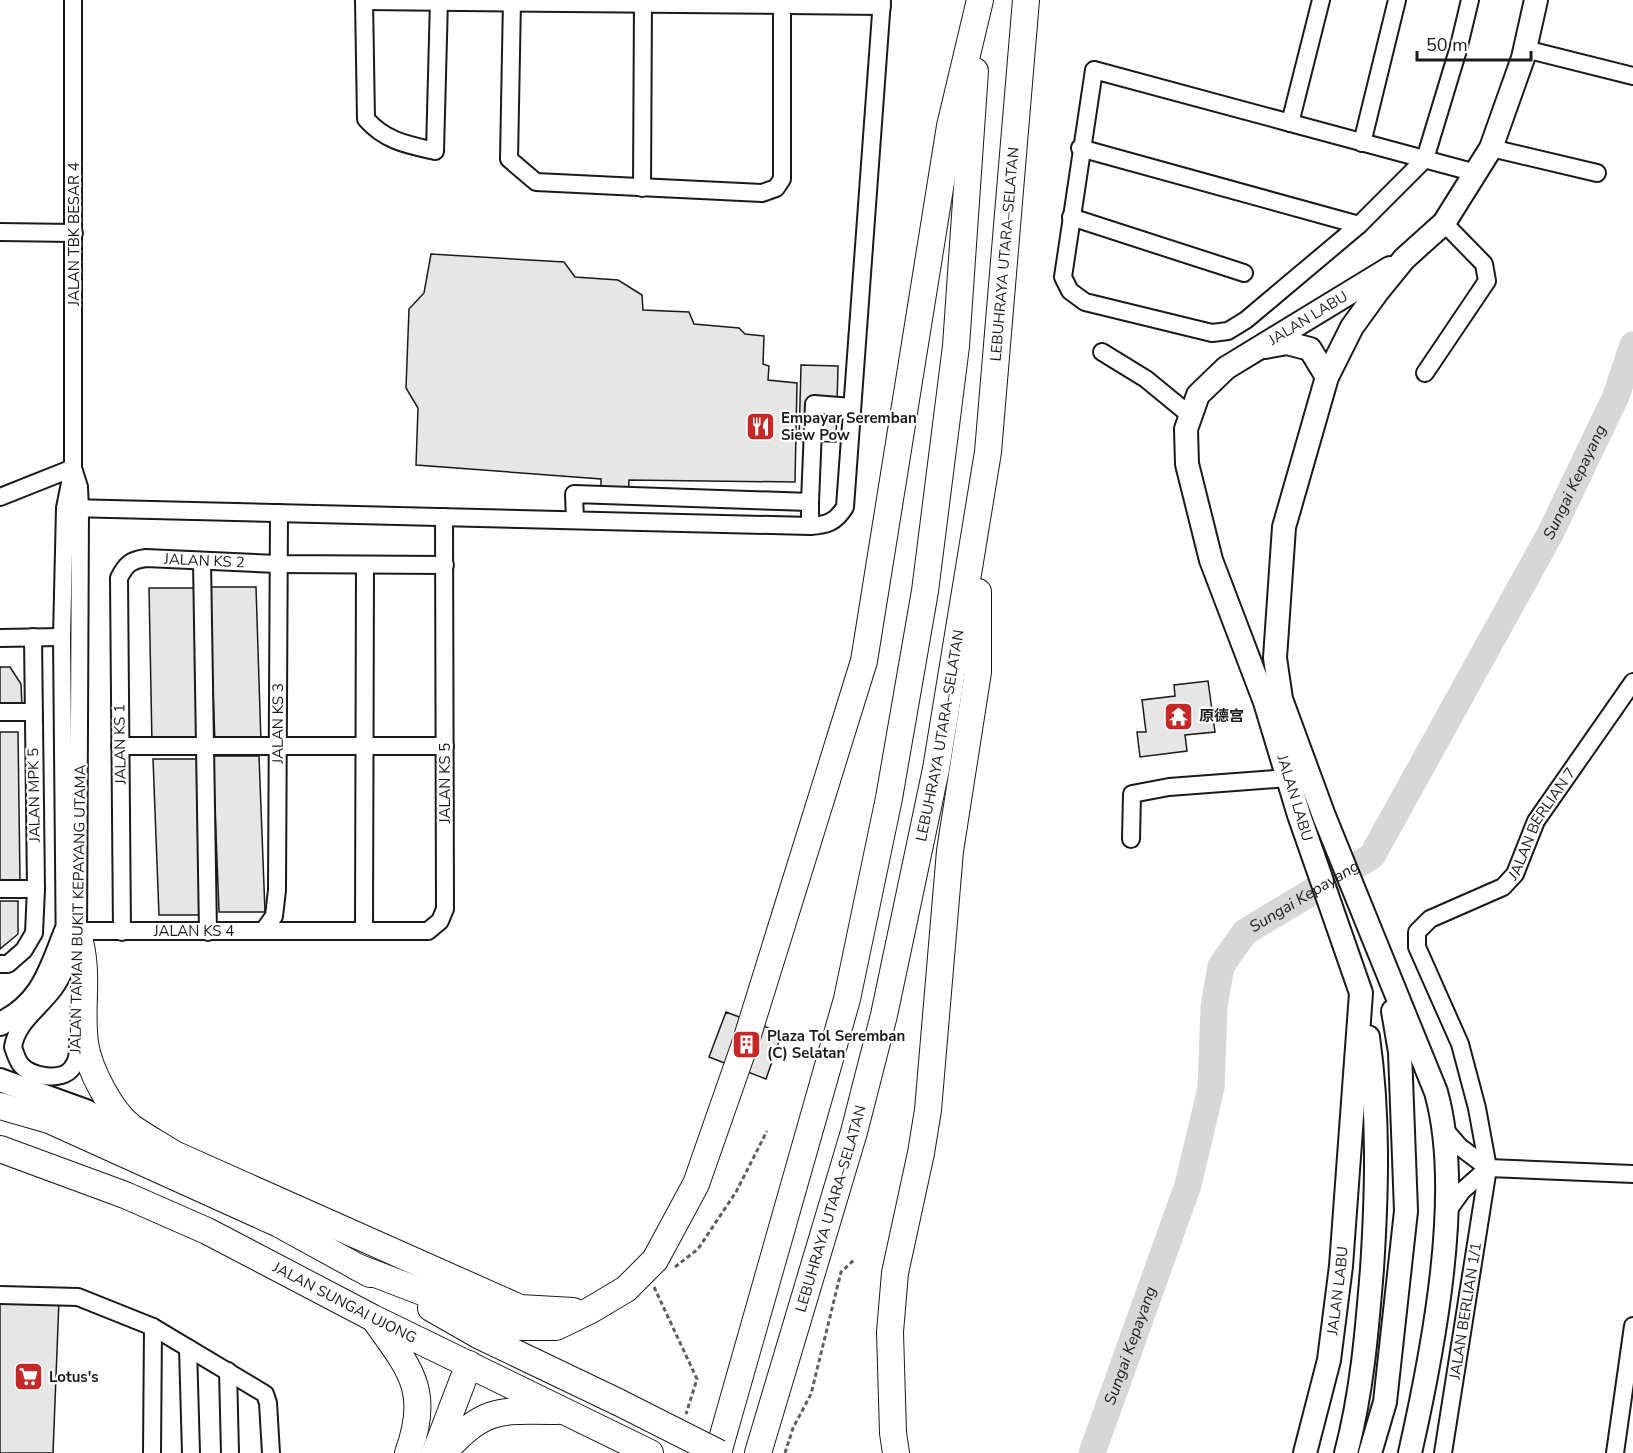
<svg xmlns="http://www.w3.org/2000/svg" width="1633" height="1453" font-family="'Nunito Sans','Noto Sans SC',sans-serif">
	<style>
		.lines { fill: none; stroke-linecap: round; stroke-linejoin: round }
		.river { stroke: #d7d7d7; stroke-width: 27 }
		.building { fill: #e6e6e6; stroke: #1a1a1a; stroke-width: 1.5 }
		.minor-casing { stroke: #1a1a1a; stroke-width: 20 }
		.major-casing { stroke: #1a1a1a; stroke-width: 26 }
		.highway-casing { stroke: #1a1a1a; stroke-width: 28 }
		.path { stroke: #5f5f5f; stroke-width: 3; stroke-dasharray: 4.5 3; stroke-linecap: butt }
		.minor { stroke: #fff; stroke-width: 16 }
		.major { stroke: #fff; stroke-width: 22 }
		.highway { stroke: #fff; stroke-width: 26 }
		.highway-bridge-casing { stroke: #1a1a1a; stroke-width: 28; stroke-linecap: butt }
		.highway-bridge { stroke: #fff; stroke-width: 26 }
		.labels { text-anchor: middle; dominant-baseline: central; stroke-width: 4.5; stroke-linejoin: round; paint-order: stroke }
		.street-label { font-size: 15px; fill: #1a1a1a; stroke: #fff }
		.poi-label { font-size: 15px; font-weight: bold; fill: #1a1a1a; stroke: #fff; text-anchor: start }
		.water-label { font-size: 16px; font-style: italic; fill: #1a1a1a; stroke: #fff }
	</style>
	<rect width="100%" height="100%" fill="#fff"/>
	<g class="lines">
		<path class="river" id="s1" d="M1092 1453 1188 1185 1211 1088 1214 1007 1221 966 1245 932 1372 856 1550 534 1616 396 1633 345"/>
	</g>
	<g class="building">
		<path d="M431 254 564 262 575 277 618 280 642 295 643 310 689 312 694 324 739 328 745 334 764 336 763 364 769 366 768 380 797 383 795 482 629 480 628 503 601 498V479L416 465 418 408 406 388 409 309 424 293Z"/>
		<path d="M801 365 838 366 836 442 799 441Z"/>
		<path d="M209 587H256L261 743H215Z"/>
		<path d="M149 588H197L198 744H152Z"/>
		<path d="M0 667H10L21 684 22 706H0Z"/>
		<path d="M1208 681 1215 732 1185 735 1187 751 1140 757 1137 732H1146L1142 700 1175 696 1174 685Z"/>
		<path d="M0 732H18L20 880H0Z"/>
		<path d="M213 756H259L265 912H219Z"/>
		<path d="M153 759H199L205 915H159Z"/>
		<path d="M0 901H18V934L0 949Z"/>
		<path d="M726 1012 782 1033 766 1079 709 1057Z"/>
		<path d="M0 1300H59L53 1453H0Z"/>
	</g>
	<g class="lines">
		<defs>
			<g id="minor">
				<path d="M73 0V468L65 508 62 637 65 968C54 1002 18 1015 13 1047 15 1053 17 1060 21 1065 31 1077 62 1082 72 1068 79 1059 78 1050 78 1040"/>
				<path d="M364 0 366 119C385 141 408 145 435 151L439 0"/>
				<path d="M512 0 509 159 536 182 762 193 776 188 782 179V0"/>
				<path d="M1470 0 1458 50 1425 159 1359 225 1246 320 1228 331 1212 333 1085 302 1070 291 1063 277 1094 70C1221 104 1349 139 1476 173"/>
				<path d="M364 1 882 6"/>
				<path d="M1525 49 1633 76"/>
				<path d="M1290 123 1321 0"/>
				<path d="M1362 143 1397 0"/>
				<path d="M1080 148 1359 225"/>
				<path d="M1491 148 1597 173"/>
				<path d="M642 188 643 0"/>
				<path d="M1071 217 1244 273"/>
				<path d="M0 232 74 233"/>
				<path d="M1102 352 1146 379 1191 416"/>
				<path d="M1425 373 1487 281 1484 264 1444 223"/>
				<path d="M73 468 79 487 80 509 78 942"/>
				<path d="M0 497 73 468"/>
				<path d="M810 502 814 404 852 407"/>
				<path d="M69 508 810 526C827 525 836 522 845 507L882 0"/>
				<path d="M575 520 574 494 810 502V526"/>
				<path d="M202 561 208 932"/>
				<path d="M0 638 62 637"/>
				<path d="M0 712H32"/>
				<path d="M120 746H445"/>
				<path d="M1131 839 1132 794 1169 787 1288 778"/>
				<path d="M0 889H36"/>
				<path id="s2" d="M264 930 274 916 277 890 279 513"/>
				<path d="M364 930 365 565"/>
				<path id="s3" d="M78 931H428L440 921 445 909 444 517"/>
				<path id="s4" d="M122 932 119 578C126 564 131 560 146 558L278 564 445 565"/>
				<path d="M0 964H8L24 950 34 933 36 889 33 637"/>
				<path d="M1446 1131 1460 1147 1488 1168 1633 1174"/>
				<path d="M1447 1212 1462 1191 1488 1168"/>
				<path d="M0 1295 78 1297 153 1327 265 1394 268 1403 271 1453"/>
				<path d="M188 1348 191 1453"/>
				<path d="M228 1371 230 1453"/>
				<path d="M152 1453 153 1327"/>
				<path id="s5" d="M1443 1453 1488 1168 1477 1108 1460 1044 1417 947V932L1430 919 1503 887 1515 874 1536 821 1633 682"/>
				<path d="M1615 1453 1633 1326"/>
			</g>
			<g id="major">
				<path d="M1265 347 1287 343 1310 349 1327 377"/>
				<path d="M0 1024C43 1003 50 970 66 931"/>
				<path d="M0 1080 86 1111 145 1147"/>
				<path id="s6" d="M1305 1453 1329 1360 1341 1266 1361 993 1299 815 1265 702 1211 560 1187 464 1186 429 1198 395 1226 368 1390 268"/>
				<path d="M1346 1453C1362 1393 1367 1330 1372 1269 1377 1191 1379 1114 1368 1037"/>
				<path d="M1370 1453 1385 1402 1406 1211 1400 1052 1393 1011"/>
				<path d="M1410 1453C1433 1351 1464 1192 1436 1092L1324 816 1281 699 1275 658 1284 527 1327 377 1352 327 1378 291 1404 259 1444 223 1491 148 1523 58 1536 0"/>
			</g>
			<g id="highway">
				<path d="M78 934C90 975 80 1004 85 1043 89 1070 111 1111 131 1127 145 1137 160 1145 174 1154L520 1308 573 1311"/>
				<path d="M0 1106 49 1120 279 1224 370 1274"/>
				<path id="s7" d="M0 1149 125 1195 207 1231 373 1318 650 1453"/>
				<path d="M357 1267 514 1327H556L589 1311 626 1289 655 1260 696 1184 745 1044 864 661 950 126 980 0"/>
				<path d="M431 1308 480 1336 618 1402"/>
				<path d="M375 1320C410 1369 431 1391 408 1453"/>
				<path d="M435 1453 469 1364"/>
				<path d="M443 1453C484 1408 498 1410 557 1411"/>
				<path d="M718 1453 847 999 889 798 925 591 956 346 975 71"/>
				<path id="s8" d="M758 1453 854 1132 884 1015 936 769 988 452 1026 0"/>
				<path d="M896 1453 893 1433 890 1332 895 1273 921 1153 928 1110 950 851 978 672V592"/>
			</g>
		</defs>
		<use href="#minor" class="minor-casing"/>
		<use href="#major" class="major-casing"/>
		<use href="#highway" class="highway-casing"/>
		<g class="path">
			<path d="M675 1267 698 1249 736 1192 767 1131"/>
			<path d="M654 1287 697 1379 686 1414"/>
			<path d="M785 1453 793 1428 811 1394 841 1272 854 1260"/>
		</g>
		<use href="#minor" class="minor"/>
		<use href="#major" class="major"/>
		<use href="#highway" class="highway"/>
		<defs>
			<path id="highway-bridge" d="M618 1402 719 1453"/>
		</defs>
		<use href="#highway-bridge" class="highway-bridge-casing"/>
		<use href="#highway-bridge" class="highway-bridge"/>
	</g>
	<defs>
		<symbol id="restaurant-square" viewBox="-11 -11 22 22"><rect x="-9" y="-9" width="18" height="18" rx="4" fill="#c62828" stroke="#fff"/><path d="M-5-6h1v4h1v-4h1v4h1v-4h1v5L-1.5 .5V6h-2V.5L-5-1ZM5-6V6H3V1.5H1.5Q1.5-4 5-6Z" fill="#fff"/></symbol>
		<symbol id="temple-square" viewBox="-11 -11 22 22"><rect x="-9" y="-9" width="18" height="18" rx="4" fill="#c62828" stroke="#fff"/><path d="M0-6L5-2H3V0L6.5 2.5H4V6H1.5V3h-3V6H-4V2.5H-6.5L-3 0V-2H-5Z" fill="#fff"/></symbol>
		<symbol id="building-square" viewBox="-11 -11 22 22"><rect x="-9" y="-9" width="18" height="18" rx="4" fill="#c62828" stroke="#fff"/><path d="M-4-6H4V6H1V3H-1V6H-4ZM-2.5-4.3h1.7v1.8h-1.7ZM.8-4.3h1.7v1.8H.8ZM-2.5-1h1.7V.8h-1.7ZM.8-1h1.7V.8H.8Z" fill="#fff"/></symbol>
		<symbol id="supermarket-square" viewBox="-11 -11 22 22"><rect x="-9" y="-9" width="18" height="18" rx="4" fill="#c62828" stroke="#fff"/><path d="M-6-5.5h2.5l.6 2H6L4.5 2H-2.5L-4.4-4H-6ZM-1.5 3.2a1.3 1.3 0 1 0 .1 0ZM3 3.2a1.3 1.3 0 1 0 .1 0Z" fill="#fff"/></symbol>
	</defs>
	<g fill-rule="evenodd">
		<use href="#restaurant-square" x="744" y="410" width="33" height="33"/>
		<use href="#temple-square" x="1162" y="700" width="33" height="33"/>
		<use href="#building-square" x="730" y="1028" width="33" height="33"/>
		<use href="#supermarket-square" x="12" y="1360" width="33" height="33"/>
	</g>
	<g class="labels">
		<g class="street-label">
			<text transform="translate(74 234) rotate(-90)">JALAN TBK BESAR 4</text>
			<text stroke="none"><textPath href="#s8" startOffset="1227">LEBUHRAYA UTARA–SELATAN</textPath></text>
			<text stroke="none"><textPath href="#s6" startOffset="1228">JALAN LABU</textPath></text>
			<text stroke="none"><textPath href="#s4" startOffset="448">JALAN KS 2</textPath></text>
			<text stroke="none"><textPath href="#s2" startOffset="210">JALAN KS 3</textPath></text>
			<text stroke="none"><textPath href="#s8" startOffset="741">LEBUHRAYA UTARA–SELATAN</textPath></text>
			<text transform="translate(120 744) rotate(-91)">JALAN KS 1</text>
			<text transform="translate(445 783) rotate(-90)">JALAN KS 5</text>
			<text transform="translate(34 795) rotate(-91)">JALAN MPK 5</text>
			<text transform="translate(1295 798) rotate(73)">JALAN LABU</text>
			<text stroke="none"><textPath href="#s5" startOffset="710">JALAN BERLIAN 7</textPath></text>
			<text transform="translate(78 909) rotate(-89)">JALAN TAMAN BUKIT KEPAYANG UTAMA</text>
			<text stroke="none"><textPath href="#s3" startOffset="116">JALAN KS 4</textPath></text>
			<text stroke="none"><textPath href="#s8" startOffset="255">LEBUHRAYA UTARA–SELATAN</textPath></text>
			<text stroke="none"><textPath href="#s6" startOffset="166">JALAN LABU</textPath></text>
			<text stroke="none"><textPath href="#s7" startOffset="378">JALAN SUNGAI UJONG</textPath></text>
			<text stroke="none"><textPath href="#s5" startOffset="144">JALAN BERLIAN 1/1</textPath></text>
		</g>
		<g class="poi-label">
			<text x="781" y="418">Empayar Seremban<tspan x="781" dy="17">Siew Pow</tspan></text>
			<text x="1199" y="716">原德宫</text>
			<text x="767" y="1036">Plaza Tol Seremban<tspan x="767" dy="17">(C) Selatan</tspan></text>
			<text x="49" y="1377">Lotus's</text>
		</g>
		<g class="water-label">
			<text stroke="none"><textPath href="#s1" startOffset="1122">Sungai Kepayang</textPath></text>
			<text stroke="none"><textPath href="#s1" startOffset="618">Sungai Kepayang</textPath></text>
			<text stroke="none"><textPath href="#s1" startOffset="114">Sungai Kepayang</textPath></text>
		</g>
	</g>
	<path d="M1417 51v9h114v-9" fill="none" stroke="#1a1a1a" stroke-width="3"/>
	<text x="1426" y="51" font-size="18" fill="#1a1a1a" stroke="#ffffff" stroke-width="4.5" paint-order="stroke">50 m</text>
</svg>
